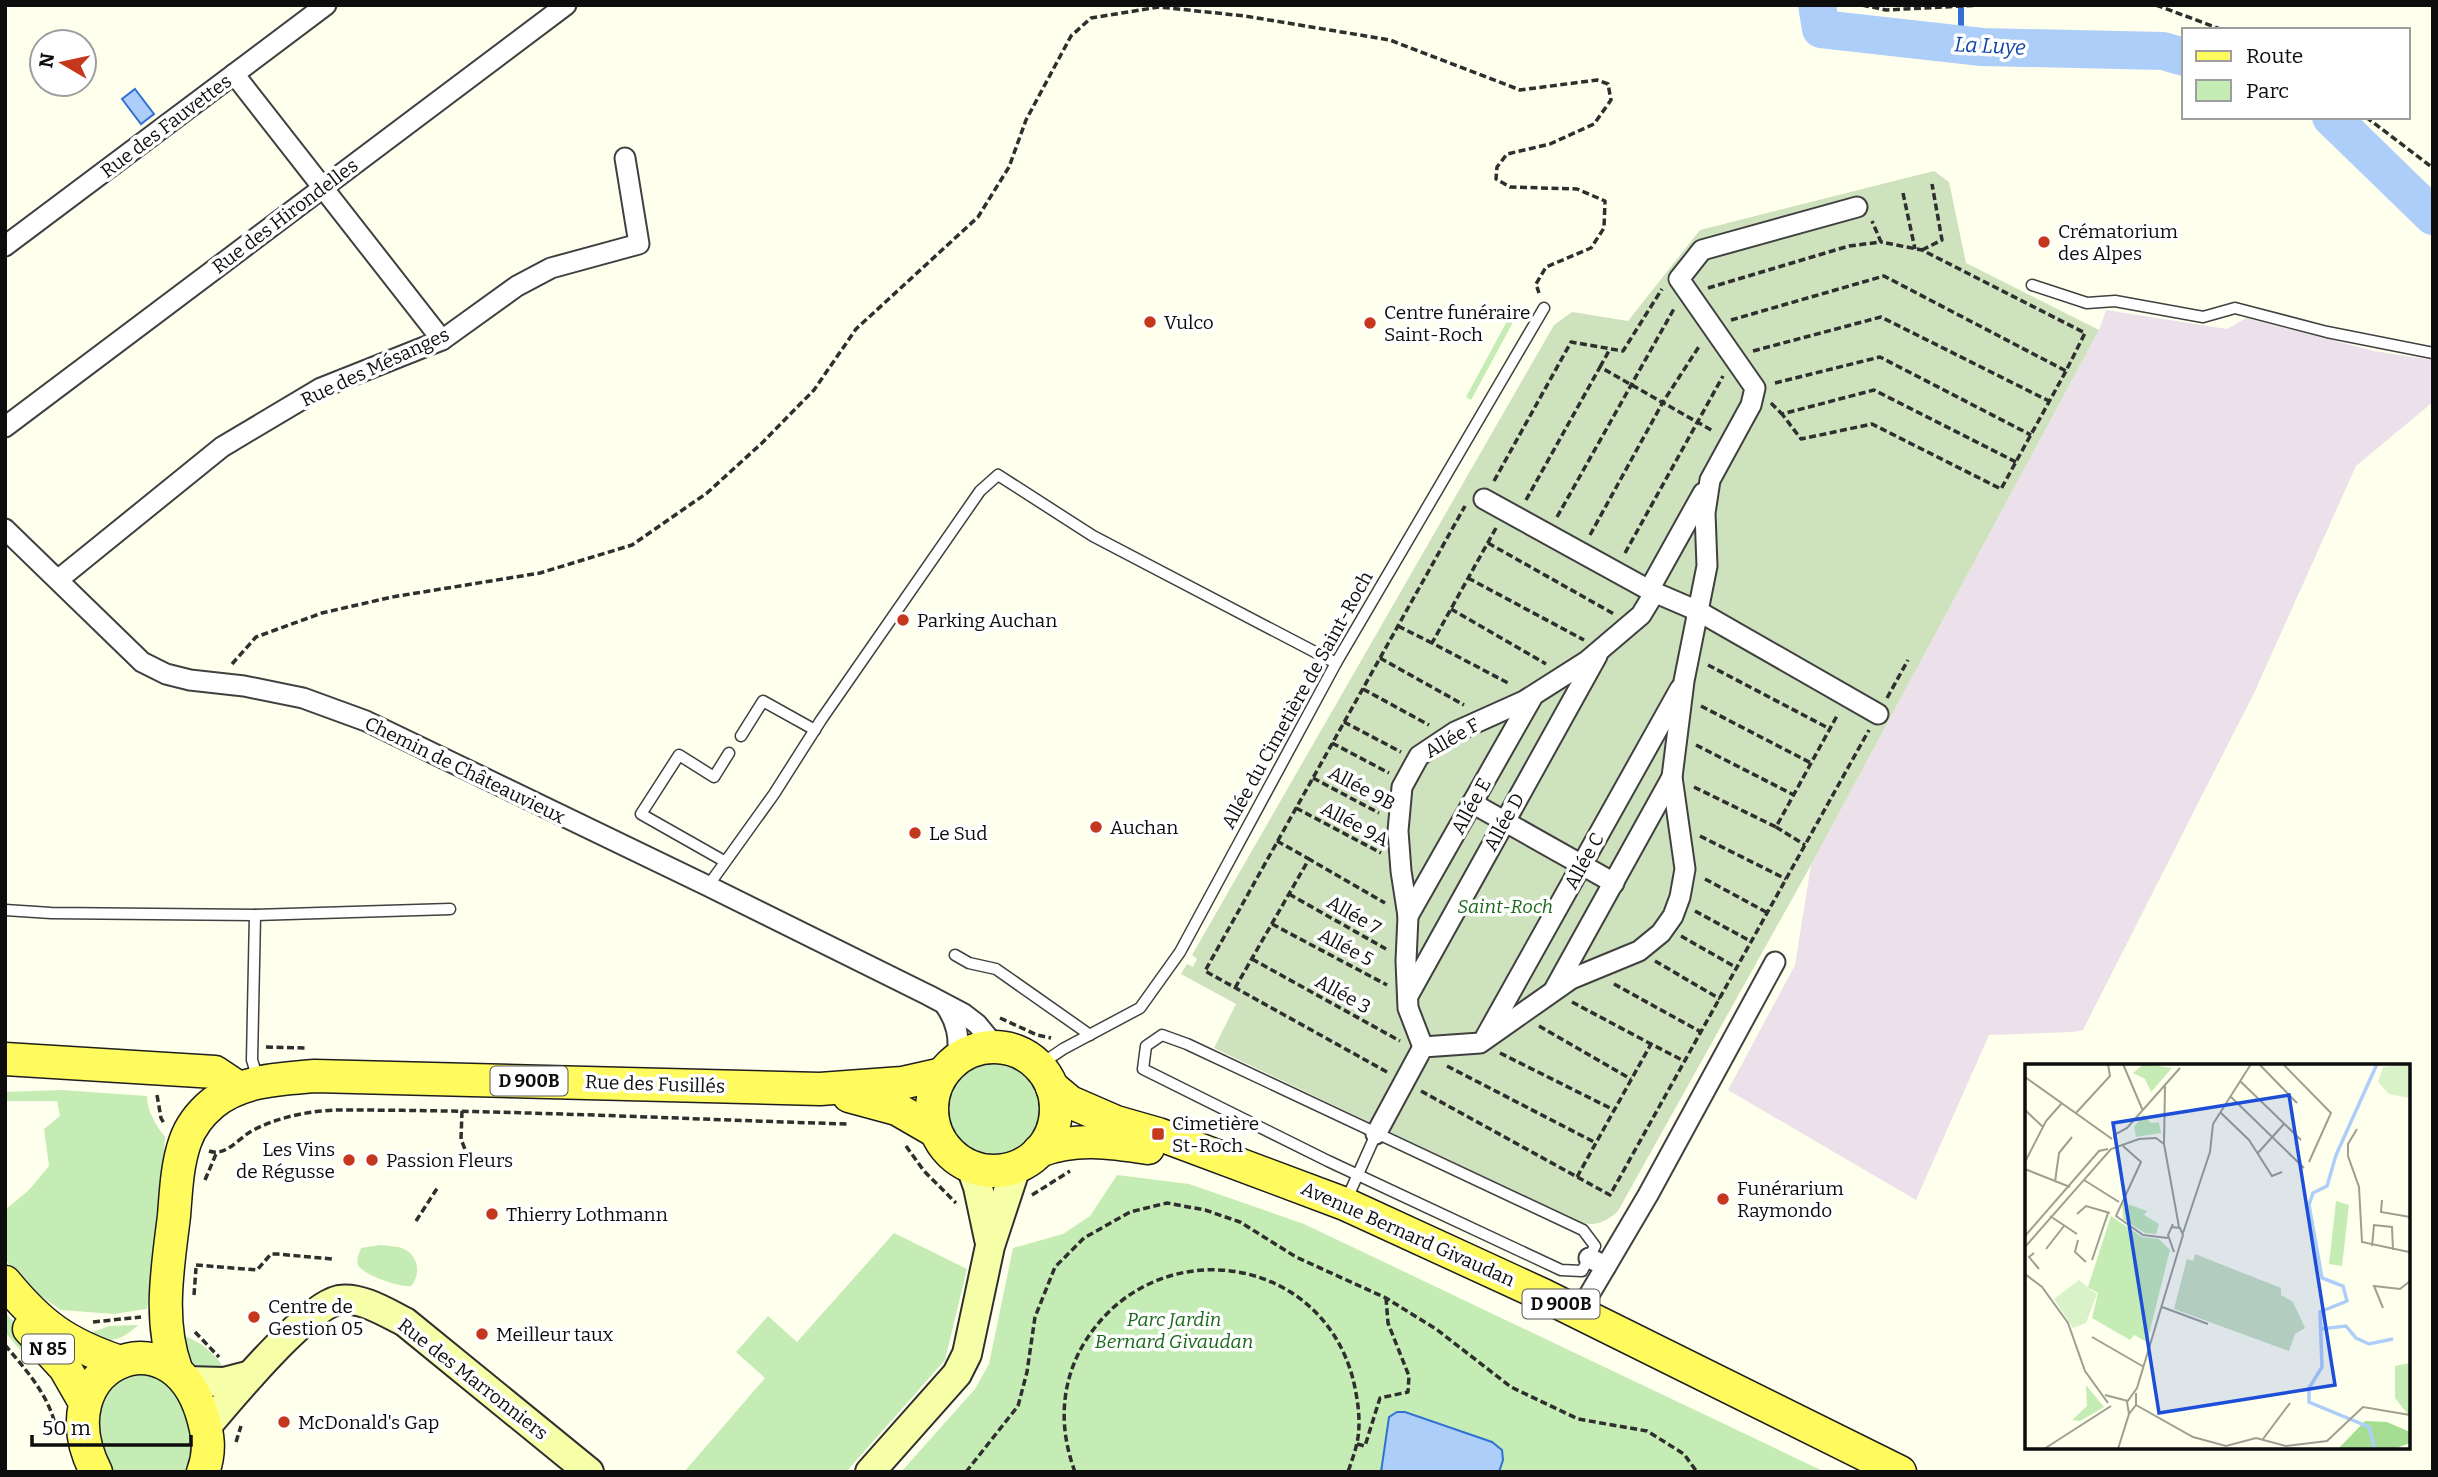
<svg xmlns="http://www.w3.org/2000/svg" width="2438" height="1477" font-family="Bitter,serif">
	<style>
		.industrial { fill: #ece1eb }
		.green { fill: #c5ecb4 }
		.cemetery { fill: #cee2bd }
		.water { fill: #aecefa; stroke: #3171d5; stroke-width: 2 }
		.lines { fill: none; stroke-linecap: round; stroke-linejoin: round }
		.stream { stroke: #3171d5; stroke-width: 6 }
		.river { stroke: #aecefa; stroke-width: 38 }
		.lane-casing { stroke: #404040; stroke-width: 13 }
		.street-casing { stroke: #404040; stroke-width: 23 }
		.secondary-casing { stroke: #2f2f2f; stroke-width: 32 }
		.primary-casing { stroke: #1e1e1e; stroke-width: 35 }
		.path { stroke: #2f2f2f; stroke-width: 3.5; stroke-dasharray: 7 3.5; stroke-linecap: butt }
		.lane { stroke: #fff; stroke-width: 10 }
		.street { stroke: #fff; stroke-width: 19 }
		.secondary { stroke: #f6ffa8; stroke-width: 28 }
		.primary { stroke: #fffa5d; stroke-width: 32 }
		.poi-dot { fill: #c5381d; stroke: #fff; stroke-width: 2.5 }
		.labels { text-anchor: middle; dominant-baseline: central; stroke-width: 7; stroke-linejoin: round; paint-order: stroke }
		.shield { fill: #fff; stroke: #565656; stroke-width: 2 }
		.shield-label { font-size: 18px; font-weight: bold; fill: #0d0d0d }
		.street-label { font-size: 19px; fill: #0d0d0d; stroke: #fff }
		.poi-label { font-size: 19px; fill: #0d0d0d; stroke: #fff; text-anchor: start }
		.park-label { font-size: 19px; font-style: italic; fill: #1a681a; stroke: #fff }
		.water-label { font-size: 21px; font-style: italic; fill: #0f44a6; stroke: #fff }
		.inset-river { fill: none; stroke: #aecefa; stroke-width: 3.5 }
		.inset-road { fill: none; stroke: #9e9e93; stroke-width: 2 }
		.view { fill: #1d4ed8; fill-opacity: 0.15; stroke: #1d4ed8; stroke-width: 3.5 }
		.inset-edge { fill: none; stroke: #0d0d0d; stroke-width: 3.5 }
	</style>
	<rect width="100%" height="100%" fill="#ffffed"/>
	<path class="industrial" d="M2106 310 2227 329 2246 318 2374 351 2433 360V402L2356 466 2255 691 2083 1030 2073 1032 1989 1035 1916 1200 1728 1090 1795 965 1811 865 2099 330Z"/>
	<g class="green">
		<path d="M1513 310 1518 313 1471 400 1466 397Z"/>
		<circle cx="993" cy="1110" r="46"/>
		<path d="M61 1090 147 1096C147 1111 156 1125 165 1137L160 1227 147 1309 114 1314 61 1310 25 1285 5 1259V1210L29 1190 49 1166 44 1129 60 1116 57 1101H5V1092Z"/>
		<path d="M1117 1175 1189 1184 1304 1224 1825 1472H901L975 1389 989 1364 1013 1248 1063 1234 1090 1216Z"/>
		<path d="M894 1233 967 1269 945 1360 846 1472H684L765 1378 736 1352 768 1316 797 1342Z"/>
		<path d="M380 1245C387 1246 396 1246 402 1248 418 1254 422 1274 411 1286 401 1288 363 1275 358 1265 356 1259 359 1254 361 1248Z"/>
		<path d="M5 1312 43 1356 36 1359 27 1358 5 1332Z"/>
		<path d="M138 1325C122 1340 108 1346 88 1334L109 1326Z"/>
		<path d="M178 1334C199 1339 217 1355 228 1374 191 1369 193 1368 178 1334Z"/>
		<path d="M144 1373C149 1374 157 1374 161 1376 189 1391 200 1446 186 1472H111C96 1445 90 1393 123 1377 129 1375 138 1374 144 1373Z"/>
	</g>
	<path class="cemetery" d="M1934 171 1949 182 1966 263 2099 330 1811 865 1618 1211C1606 1222 1595 1227 1579 1222L1214 1048 1236 1004 1181 974 1187 964 1193 967 1197 959 1192 955 1554 325 1572 312 1628 321 1700 230Z"/>
	<g class="water">
		<path d="M135 89 154 114 141 124 122 99Z"/>
		<path d="M1397 1412H1405L1492 1442 1502 1450 1503 1460 1499 1472H1381L1389 1417Z"/>
	</g>
	<g class="lines">
		<path class="stream" d="M1961 5V45"/>
		<g class="river">
			<path d="M1817 5 1821 29 1982 47 2163 51 2184 57"/>
			<path d="M2331 117 2433 216"/>
		</g>
		<defs>
			<g id="lane">
				<path d="M2032 285 2087 303 2115 301 2203 317 2235 308 2327 332 2433 353"/>
				<path d="M741 736 763 701 815 730"/>
				<path d="M724 861 641 814 679 755 714 777 729 753"/>
				<path d="M708 886 774 794 821 720 980 491 998 475 1093 536 1336 663"/>
				<path d="M5 910 51 913 255 915 450 909"/>
				<path d="M255 915 252 1060 258 1079"/>
				<path d="M955 955 969 963 996 969 1090 1035"/>
				<path d="M1162 1035 1187 1044 1583 1230 1595 1246 1582 1271 1561 1270 1328 1161 1143 1069 1146 1046Z"/>
				<path d="M1038 1066 1063 1049 1140 1008 1180 952 1336 663 1544 308"/>
				<path d="M1346 1201 1376 1134"/>
			</g>
			<g id="street">
				<path d="M234 74 442 340"/>
				<path d="M5 246 326 5"/>
				<path d="M5 427 566 5"/>
				<path d="M1484 499 1649 590 1698 611 1878 714"/>
				<path d="M5 529 142 662 166 674 190 680 244 686 303 698 366 721 708 886 928 995 964 1014 977 1024 996 1047"/>
				<path d="M59 579 222 447 321 388 442 340 517 286 551 268 639 244 625 158"/>
				<path d="M1649 590 1703 493"/>
				<path d="M1472 803 1614 883"/>
				<path d="M1408 916 1533 696"/>
				<path d="M1555 988 1672 777"/>
				<path d="M1408 996 1597 656"/>
				<path d="M945 1005C957 1022 960 1038 957 1058"/>
				<path d="M1486 1036 1680 689"/>
				<path d="M1423 1047 1408 1008 1406 961 1408 916 1401 871 1398 831 1402 787 1419 756 1455 732 1524 701 1587 661 1641 615 1655 592"/>
				<path d="M1376 1134 1423 1047 1480 1043 1571 979 1639 951 1661 933 1673 916 1680 897 1685 869 1672 777 1684 681 1707 566 1705 513 1710 480 1751 405 1755 388 1679 279 1702 250 1857 207"/>
				<path d="M1589 1258 1606 1266"/>
				<path d="M1579 1312 1648 1195 1775 962"/>
			</g>
			<g id="secondary">
				<path d="M971 1167 978 1187 989 1239"/>
				<path d="M187 1381 224 1382 251 1375"/>
				<path d="M206 1427C231 1398 304 1308 339 1300 360 1296 387 1313 405 1322L589 1472"/>
				<path d="M870 1472 957 1374 967 1354 990 1246 1016 1167"/>
			</g>
			<g id="primary">
				<circle cx="994" cy="1109" r="62"/>
				<path d="M5 1059 215 1072 239 1088"/>
				<path d="M1052 1087 1070 1102 1116 1122 1158 1134 1345 1204 1543 1295 1900 1472"/>
				<path d="M849 1096 897 1109 935 1131"/>
				<path d="M1039 1151C1075 1137 1110 1142 1148 1148"/>
				<path d="M5 1282C41 1326 67 1344 120 1362"/>
				<path d="M29 1329 65 1368 84 1401"/>
				<path d="M176 1369C158 1320 168 1266 174 1216 176 1191 177 1165 185 1142 190 1127 201 1113 213 1103 242 1080 280 1079 315 1076L820 1089 902 1083 942 1074"/>
				<path d="M96 1472C42 1367 170 1308 202 1414 208 1434 211 1451 203 1472"/>
			</g>
		</defs>
		<use href="#lane" class="lane-casing"/>
		<use href="#street" class="street-casing"/>
		<use href="#secondary" class="secondary-casing"/>
		<use href="#primary" class="primary-casing"/>
		<g class="path">
			<path d="M1862 5 1886 10 1982 5"/>
			<path d="M2156 5 2223 30"/>
			<path d="M2366 117 2433 168"/>
			<path d="M1903 193 1915 249"/>
			<path d="M1922 250 1942 240 1932 184"/>
			<path d="M1708 288 1849 246 1881 242 1872 221"/>
			<path d="M1731 320 1884 276 2066 371 2085 333 1922 250 1881 242"/>
			<path d="M1416 335 1429 343"/>
			<path d="M1753 351 1881 317 2049 401"/>
			<path d="M1600 367 1610 349"/>
			<path d="M1775 383 1880 357 2031 435"/>
			<path d="M1771 403 1782 414"/>
			<path d="M2016 462 1874 390 1782 414 1801 439 1872 424 2001 489 2066 371"/>
			<path d="M1494 481 1571 342 1623 351 1662 289"/>
			<path d="M1526 500 1600 367 1713 431"/>
			<path d="M1557 517 1675 307"/>
			<path d="M1496 528 1432 643 1510 684"/>
			<path d="M1590 535 1663 402 1700 345"/>
			<path d="M1488 543 1614 614"/>
			<path d="M1625 553 1723 376"/>
			<path d="M1468 578 1584 640"/>
			<path d="M1451 609 1546 664"/>
			<path d="M1398 626 1432 643"/>
			<path d="M1380 658 1464 705"/>
			<path d="M232 664 256 637 322 613 392 597 540 573 632 545 707 493 762 443 814 390 856 329 978 217 1009 167 1026 120 1071 36 1091 18 1159 7 1245 16 1390 40 1520 90 1597 80 1608 84 1611 100 1594 124 1550 144 1507 154 1497 167 1496 179 1510 187 1577 189 1605 201 1604 228 1591 248 1546 267 1536 284 1539 293"/>
			<path d="M1708 665 1830 729"/>
			<path d="M1363 689 1429 725"/>
			<path d="M1887 698 1908 660"/>
			<path d="M1701 706 1811 763"/>
			<path d="M1344 722 1401 752"/>
			<path d="M1332 743 1389 773"/>
			<path d="M1696 745 1794 795"/>
			<path d="M1313 778 1379 813"/>
			<path d="M1694 787 1776 827 1838 714"/>
			<path d="M1296 808 1381 853"/>
			<path d="M1776 827 1805 845"/>
			<path d="M1700 836 1786 879"/>
			<path d="M1277 841 1309 859"/>
			<path d="M1705 879 1768 913"/>
			<path d="M1289 894 1386 949"/>
			<path d="M1695 911 1752 942"/>
			<path d="M1272 924 1387 985"/>
			<path d="M1681 936 1737 968"/>
			<path d="M1252 959 1400 1041"/>
			<path d="M1655 961 1720 999"/>
			<path d="M1614 984 1701 1032"/>
			<path d="M1235 988 1309 859 1385 903"/>
			<path d="M1572 1002 1651 1044"/>
			<path d="M1000 1018 1037 1035 1051 1038"/>
			<path d="M1539 1026 1631 1079"/>
			<path d="M266 1047 307 1048"/>
			<path d="M1500 1053 1614 1110"/>
			<path d="M1447 1066 1596 1143"/>
			<path d="M1387 1072 1205 971 1465 506"/>
			<path d="M1421 1091 1610 1195 1869 730"/>
			<path d="M157 1095 161 1118 165 1125"/>
			<path d="M462 1111 461 1139 468 1157"/>
			<path d="M906 1146 924 1171 956 1203"/>
			<path d="M209 1151C225 1157 237 1140 250 1132 276 1117 312 1110 342 1110 511 1110 680 1119 848 1124"/>
			<path d="M1577 1177 1651 1044 1684 1061"/>
			<path d="M205 1180 216 1154"/>
			<path d="M1032 1195 1070 1171"/>
			<path d="M416 1221 438 1187"/>
			<path d="M196 1265 257 1270 271 1254H277L332 1259"/>
			<path d="M194 1295 196 1268"/>
			<path d="M93 1322 141 1317"/>
			<path d="M195 1332 219 1357"/>
			<path d="M5 1345C26 1370 49 1395 56 1428"/>
			<path d="M236 1442 241 1426"/>
			<path d="M1357 1444 1365 1446 1380 1398 1408 1392 1409 1376 1388 1323 1386 1298"/>
			<path d="M966 1472 1018 1406 1027 1372 1035 1317 1055 1267 1084 1238 1130 1212 1167 1203 1205 1210 1240 1222 1296 1257 1386 1298 1436 1329 1511 1387 1578 1419 1647 1431 1684 1454 1697 1472"/>
			<path d="M1075 1472C1059 1429 1060 1385 1083 1345 1150 1231 1319 1250 1353 1379 1358 1400 1362 1425 1356 1447 1354 1455 1351 1463 1348 1472"/>
		</g>
		<use href="#lane" class="lane"/>
		<use href="#street" class="street"/>
		<use href="#secondary" class="secondary"/>
		<use href="#primary" class="primary"/>
	</g>
	<g class="poi-dot">
		<circle cx="2044" cy="242" r="7"/>
		<circle cx="1150" cy="322" r="7"/>
		<circle cx="1370" cy="323" r="7"/>
		<circle cx="903" cy="620" r="7"/>
		<circle cx="1096" cy="827" r="7"/>
		<circle cx="915" cy="833" r="7"/>
		<rect x="1151" y="1127" width="14" height="14" rx="3.5"/>
		<circle cx="349" cy="1160" r="7"/>
		<circle cx="372" cy="1160" r="7"/>
		<circle cx="1723" cy="1199" r="7"/>
		<circle cx="492" cy="1214" r="7"/>
		<circle cx="254" cy="1317" r="7"/>
		<circle cx="482" cy="1334" r="7"/>
		<circle cx="284" cy="1422" r="7"/>
	</g>
	<g class="labels">
		<g class="shield">
			<rect x="490.5" y="1066.5" width="77" height="29" rx="5"/>
			<rect x="1522.5" y="1289.5" width="77" height="29" rx="5"/>
			<rect x="22" y="1334.5" width="52" height="29" rx="5"/>
		</g>
		<g class="shield-label">
			<text x="529" y="1081">D 900B</text>
			<text x="1561" y="1304">D 900B</text>
			<text x="48" y="1349">N 85</text>
		</g>
		<g class="street-label">
			<text transform="translate(166 126) rotate(-37)">Rue des Fauvettes</text>
			<text transform="translate(285 216) rotate(-37)">Rue des Hirondelles</text>
			<text transform="translate(375 367) rotate(-25)">Rue des Mésanges</text>
			<text transform="translate(1297 700) rotate(-61)">Allée du Cimetière de Saint-Roch</text>
			<text transform="translate(1452 738) rotate(-30)">Allée F</text>
			<text transform="translate(465 770) rotate(26)">Chemin de Châteauvieux</text>
			<text transform="translate(1362 788) rotate(28)">Allée 9B</text>
			<text transform="translate(1471 806) rotate(-61)">Allée E</text>
			<text transform="translate(1504 822) rotate(-61)">Allée D</text>
			<text transform="translate(1355 824) rotate(28)">Allée 9A</text>
			<text transform="translate(1584 861) rotate(-61)">Allée C</text>
			<text transform="translate(1354 915) rotate(30)">Allée 7</text>
			<text transform="translate(1346 947) rotate(28)">Allée 5</text>
			<text transform="translate(1343 994) rotate(29)">Allée 3</text>
			<text transform="translate(655 1084) rotate(2)">Rue des Fusillés</text>
			<text transform="translate(1408 1234) rotate(24)">Avenue Bernard Givaudan</text>
			<text transform="translate(473 1379) rotate(38)">Rue des Marronniers</text>
		</g>
		<g class="poi-label">
			<text x="2058" y="231">Crématorium<tspan x="2058" dy="22">des Alpes</tspan></text>
			<text x="1384" y="312">Centre funéraire<tspan x="1384" dy="22">Saint-Roch</tspan></text>
			<text x="1164" y="322">Vulco</text>
			<text x="917" y="620">Parking Auchan</text>
			<text x="1110" y="827">Auchan</text>
			<text x="929" y="833">Le Sud</text>
			<text x="1172" y="1123">Cimetière<tspan x="1172" dy="22">St-Roch</tspan></text>
			<text x="335" y="1149" text-anchor="end">Les Vins<tspan x="335" dy="22">de Régusse</tspan></text>
			<text x="386" y="1160">Passion Fleurs</text>
			<text x="1737" y="1188">Funérarium<tspan x="1737" dy="22">Raymondo</tspan></text>
			<text x="506" y="1214">Thierry Lothmann</text>
			<text x="268" y="1306">Centre de<tspan x="268" dy="22">Gestion 05</tspan></text>
			<text x="496" y="1334">Meilleur taux</text>
			<text x="298" y="1422">McDonald's Gap</text>
		</g>
		<g class="park-label">
			<text x="1505" y="906">Saint-Roch</text>
			<text x="1174" y="1319">Parc Jardin<tspan x="1174" dy="22">Bernard Givaudan</tspan></text>
		</g>
		<g class="water-label">
			<text transform="translate(1990 46) rotate(3)">La Luye</text>
		</g>
	</g>
	<g transform="translate(2025 1064)">
		<rect width="385" height="385" fill="#ffffed"/>
		<path d="M119 0 147 4 126 28 120 15 108 9ZM131 44 136 69 111 73 109 63 118 51 126 59 134 58ZM311 137 324 141 317 202 304 200ZM97 138 122 147 119 151 134 160 131 170 120 169 98 155ZM86 152 117 173 134 175 145 186 122 278 109 271 105 276 67 254 73 229 63 223ZM385 299V353L370 334V302ZM61 321 79 343 55 357 47 356 62 342Z" fill="#c5ecb4"/>
		<path d="M340 357 362 358 385 368V379L369 385H313Z" fill="#a5dd93"/>
		<path d="M170 190 256 224V231L268 238 280 264 270 270 264 287 149 245 162 195 168 197Z" fill="#cee2bd"/>
		<path d="M385 0V34L364 30 353 18 358 3ZM54 216 72 230 61 259 48 264 29 235Z" fill="#daf2c7"/>
		<path class="inset-river" d="M295 265 321 262 331 274 344 280 368 275M350 385 344 363 284 338V324L297 303 295 248 322 237 318 222 297 214 284 141 288 129 302 122 311 91 352 0"/>
		<path class="inset-road" d="M98 0 118 47M234 0 272 39M258 0 306 49 284 98M0 13 87 75M215 17 276 76M140 22 139 80 154 163M206 33 279 104M0 46 18 63M51 49 85 12 83 0M196 49 224 76 247 112 257 108M332 65 323 80V92L334 123 337 178 384 188M91 82 89 71 102 64 155 4M98 82 116 98 91 152 118 171 143 174M232 90 259 60M0 98 21 57 37 39M0 105 45 123M59 116 94 138M30 118 34 89 47 73M357 136 356 148 385 153M52 150 61 142 85 149M25 152 52 170M148 160 143 171 149 188M158 169 185 88 188 60 226 0M0 172 74 87 83 85M53 176 50 188 61 198M385 177V214M347 182 349 161 367 163 368 186M0 183 86 85 114 75 131 74 139 80M21 185 39 162M9 189 4 193 14 205M67 196 83 149M0 210 17 223 43 259 60 307 83 339M137 243 183 260M358 244 349 222 375 225 385 217M67 273 119 303M80 331 103 337M111 341 168 373 201 382 231 374 261 382 302 377 338 343 385 351M104 350 102 338 112 324 158 171 155 164 147 163M238 375 265 339M19 385 86 342M93 385 104 350 111 341V329"/>
		<path class="view" d="M264 31 310 321 134 349 88 59Z"/>
		<rect width="385" height="385" class="inset-edge"/>
	</g>
	<rect width="2438" height="1477" fill="none" stroke="#0d0d0d" stroke-width="14"/>
	<rect x="2182" y="28" width="228" height="91" fill="#ffffff" stroke="#9e9e9e" stroke-width="2"/>
	<rect x="2196" y="51" width="35" height="10" fill="#fffa5d" stroke="#9e9e9e" stroke-width="2"/>
	<text x="2246" y="63" font-size="21" fill="#0d0d0d">Route</text>
	<rect x="2196" y="80" width="35" height="21" fill="#c5ecb4" stroke="#9e9e9e" stroke-width="2"/>
	<text x="2246" y="98" font-size="21" fill="#0d0d0d">Parc</text>
	<g transform="translate(63 63) rotate(279)"><circle r="33" fill="#ffffff" stroke="#9e9e9e" stroke-width="2"/>
	<path d="M0-5L12 26L0 18L-12 26Z" fill="#c5381d"/>
	<text y="-10" font-size="19" font-weight="bold" text-anchor="middle" fill="#0d0d0d">N</text>
	</g>
	<path d="M32 1435v10h159v-10" fill="none" stroke="#0d0d0d" stroke-width="3.5"/>
	<text x="42" y="1435" font-size="21" fill="#0d0d0d" stroke="#ffffff" stroke-width="5" paint-order="stroke">50 m</text>
</svg>
